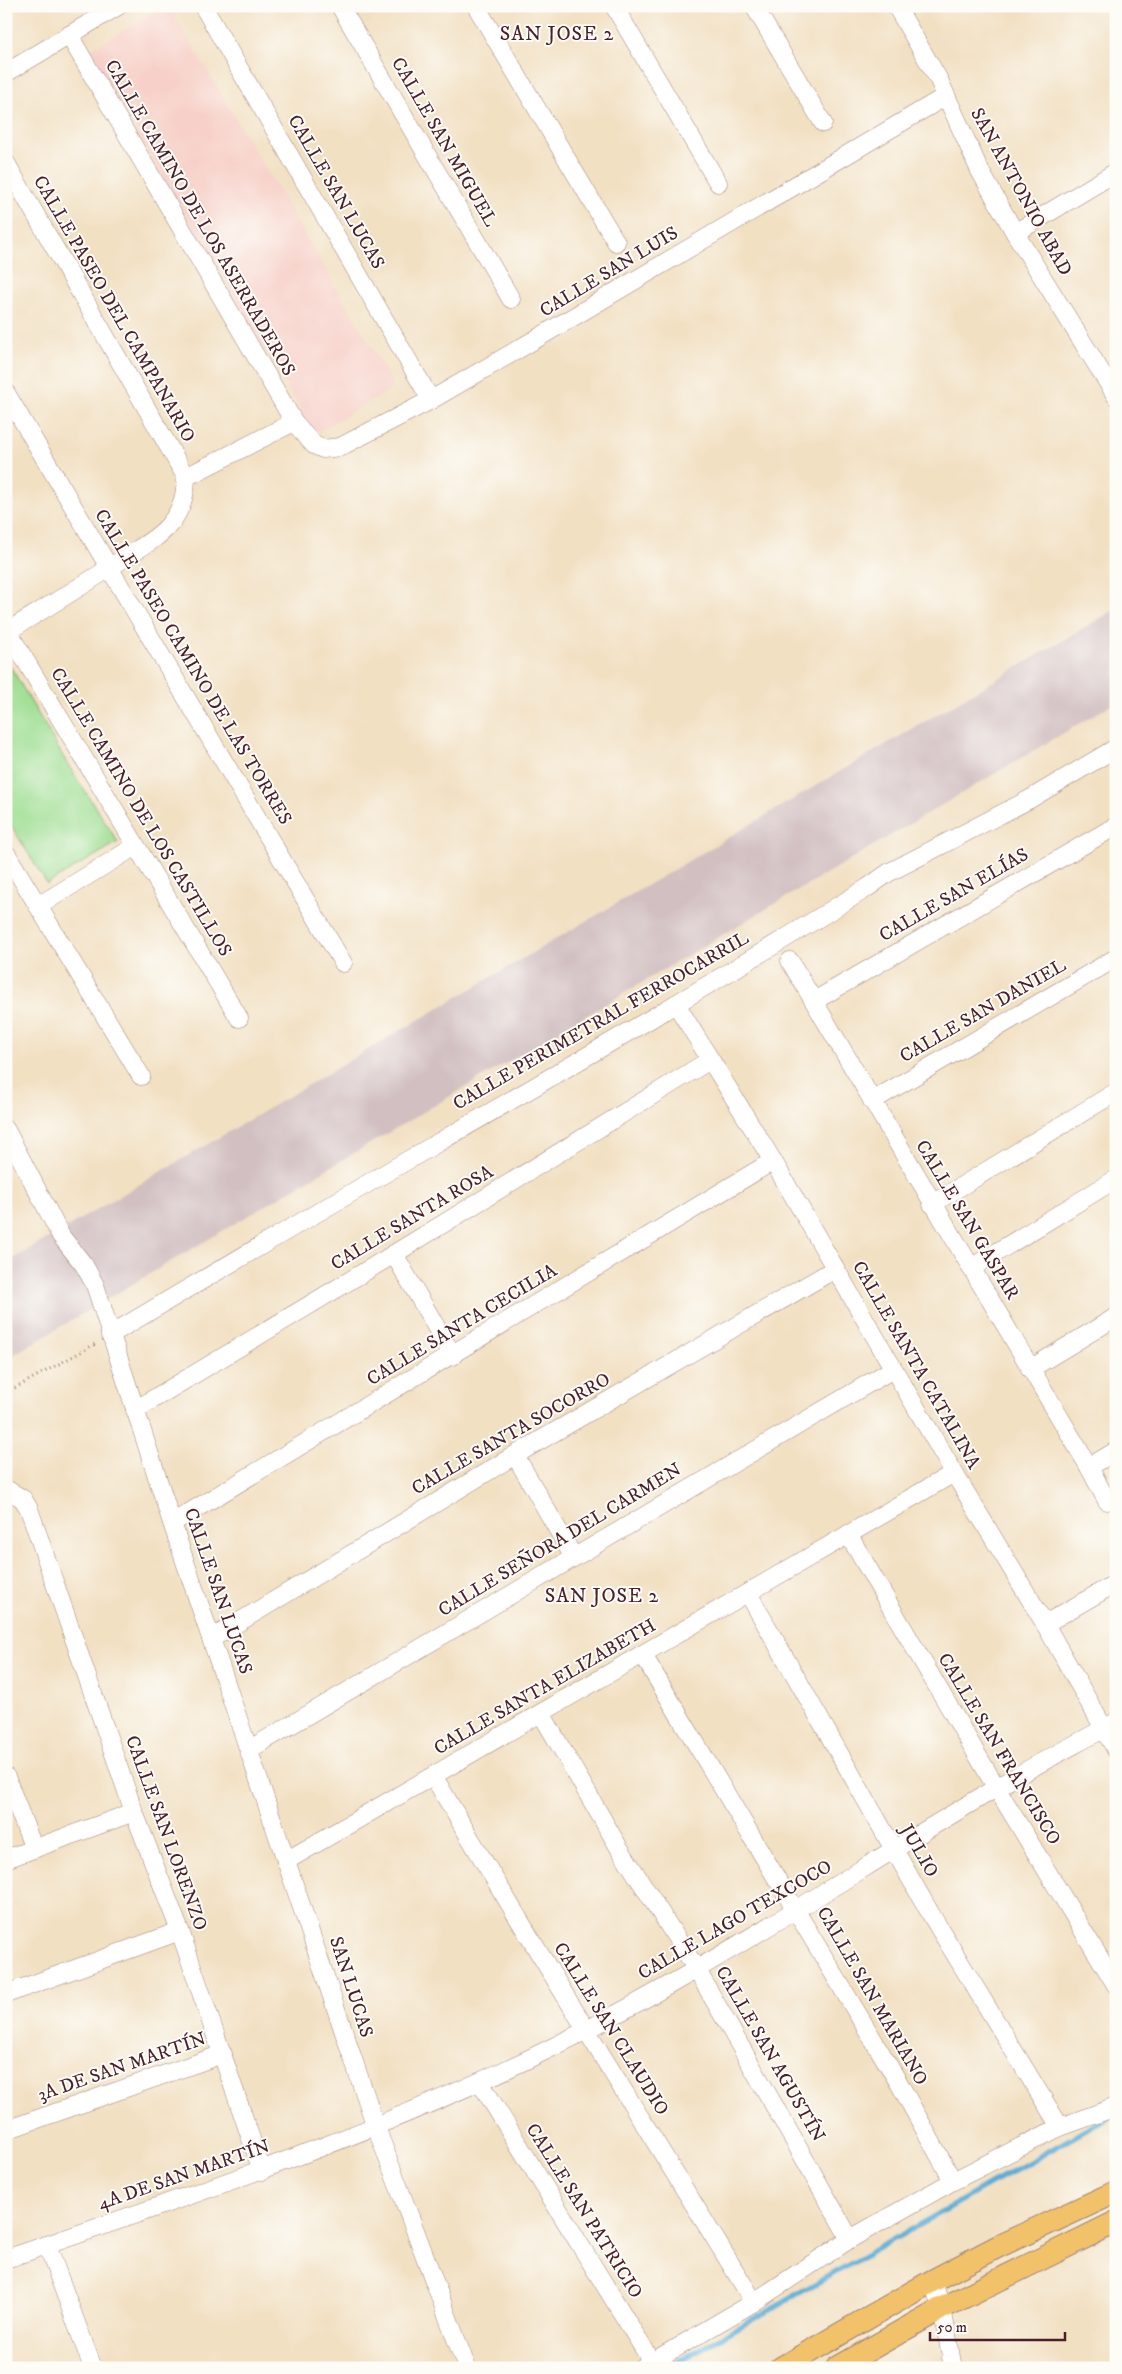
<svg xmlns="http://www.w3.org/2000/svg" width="1122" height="2374" font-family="'IM FELL DW Pica',serif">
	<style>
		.built { fill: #f7d1c9 }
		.railway { fill: #d2bfc1 }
		.green { fill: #9ede93; stroke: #747e5f }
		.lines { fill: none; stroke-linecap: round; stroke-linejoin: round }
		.stream { stroke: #5cadd7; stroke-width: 5.5 }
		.minor-casing { stroke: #9e8077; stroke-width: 19 }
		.major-casing { stroke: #9e8077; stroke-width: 24 }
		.path { stroke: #9e8077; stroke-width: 3; stroke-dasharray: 1 4; stroke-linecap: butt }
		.minor { stroke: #fff; stroke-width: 18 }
		.major { stroke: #f2c26a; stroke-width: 22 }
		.labels { text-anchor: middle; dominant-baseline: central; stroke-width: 4; stroke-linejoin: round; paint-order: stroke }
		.street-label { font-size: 19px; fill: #4a1f2b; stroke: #fdfcf7 }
		.neighbourhood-label { font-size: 20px; letter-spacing: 1px; fill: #4a1f2b; stroke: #fdfcf7 }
	</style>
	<rect width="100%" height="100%" fill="#fdfcf7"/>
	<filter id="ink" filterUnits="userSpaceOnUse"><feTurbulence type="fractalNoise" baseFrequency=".02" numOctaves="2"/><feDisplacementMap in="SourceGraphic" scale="10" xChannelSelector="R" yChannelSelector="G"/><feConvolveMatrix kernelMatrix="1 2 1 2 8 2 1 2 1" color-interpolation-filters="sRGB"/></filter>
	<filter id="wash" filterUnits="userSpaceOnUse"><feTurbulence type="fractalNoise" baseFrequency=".0096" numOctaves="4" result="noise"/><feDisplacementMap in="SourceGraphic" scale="20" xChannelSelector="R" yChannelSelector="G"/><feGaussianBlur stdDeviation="1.12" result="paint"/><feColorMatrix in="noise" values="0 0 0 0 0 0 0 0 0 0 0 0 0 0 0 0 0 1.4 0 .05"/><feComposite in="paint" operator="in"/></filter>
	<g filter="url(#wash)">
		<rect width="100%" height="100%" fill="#f2e0c3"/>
		<path class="built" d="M165 6H169L395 387 315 434 88 51Z"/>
		<path class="railway" d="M1116 609V702L6 1359V1263Z"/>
		<path class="green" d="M6 659 68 765 118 842 47 884 6 817Z"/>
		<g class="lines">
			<path class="stream" d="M667 2368 1107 2118"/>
		</g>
	</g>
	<g filter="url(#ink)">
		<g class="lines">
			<defs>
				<g id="minor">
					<path d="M203 6 431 400"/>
					<path d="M340 6 511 299"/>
					<path d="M476 6 616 242"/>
					<path d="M614 6 718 183"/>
					<path d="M754 6 823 123"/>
					<path d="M896 6 939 80 980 171 1015 233 1116 396"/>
					<path d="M69 35 294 422 314 445 323 449 340 447 431 400 536 339 946 96"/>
					<path d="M6 73 118 6"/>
					<path d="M6 163 186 477C186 495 180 513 168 526 157 539 141 547 127 556 88 583 47 607 6 632"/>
					<path d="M1015 233 1116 172"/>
					<path d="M6 393 343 963"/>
					<path d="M186 477 294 422"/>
					<path d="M6 628 239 1018"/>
					<path d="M6 853 141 1076"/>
					<path d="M38 906 136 846"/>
					<path d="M790 961 1089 1467 1107 1501"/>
					<path d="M814 1001 1116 826"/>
					<path d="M676 1004 773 1161 954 1473 1045 1624 1116 1750"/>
					<path d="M872 1101 1116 958"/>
					<path d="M6 1130 61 1236 84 1265 95 1285 172 1523 376 2127 467 2368"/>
					<path d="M932 1204 1116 1092"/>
					<path d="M394 1254 453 1356"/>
					<path d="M971 1268 1116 1179"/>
					<path d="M110 1335C361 1184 618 1043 867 888L888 873 1030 799 1116 748"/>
					<path d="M1030 1369 1116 1317"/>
					<path d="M135 1410 394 1254 710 1060"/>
					<path d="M515 1455 573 1556"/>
					<path d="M1089 1467 1116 1451"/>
					<path d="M6 1489 23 1499 29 1509 134 1812 180 1931 262 2171"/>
					<path d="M172 1523 773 1161"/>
					<path d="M848 1534 996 1787 1116 1985"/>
					<path d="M748 1593 933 1918 1060 2127"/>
					<path d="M1045 1624 1116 1583"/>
					<path d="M211 1639 515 1455 835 1269"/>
					<path d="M643 1655 899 2083 953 2181"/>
					<path d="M541 1713 618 1846 697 1970 850 2239"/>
					<path d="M250 1749 893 1369"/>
					<path d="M6 1777 34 1849"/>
					<path d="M434 1777C537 1954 647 2127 754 2302"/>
					<path d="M6 1859 134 1812"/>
					<path d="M286 1861 954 1473"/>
					<path d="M6 1994 180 1931"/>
					<path d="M480 2082 652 2362"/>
					<path d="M6 2130 223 2054"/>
					<path d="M47 2245 93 2368"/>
					<path d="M6 2259C189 2196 371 2136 545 2051 702 1974 846 1876 996 1788 1035 1765 1076 1744 1116 1722"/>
					<path d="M932 2281 942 2308 953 2368"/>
					<path d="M642 2368 754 2302 850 2239 953 2181 1060 2127 1116 2107"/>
				</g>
				<g id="major">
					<path d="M781 2368 932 2281 999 2246 1116 2192"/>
					<path d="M837 2368 942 2308 1116 2222"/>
				</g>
			</defs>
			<use href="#minor" class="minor-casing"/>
			<use href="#major" class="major-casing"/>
			<path class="path" d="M6 1393 97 1343"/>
			<use href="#minor" class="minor"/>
			<use href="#major" class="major"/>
		</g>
	</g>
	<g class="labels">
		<g class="street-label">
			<text transform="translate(444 142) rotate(60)">CALLE SAN MIGUEL</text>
			<text transform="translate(336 192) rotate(60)">CALLE SAN LUCAS</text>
			<text transform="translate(1021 192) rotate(61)">SAN ANTONIO ABAD</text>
			<text transform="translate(200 218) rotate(60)">CALLE CAMINO DE LOS ASERRADEROS</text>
			<text transform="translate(609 272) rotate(-31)">CALLE SAN LUIS</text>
			<text transform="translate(114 309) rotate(60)">CALLE PASEO DEL CAMPANARIO</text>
			<text transform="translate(193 667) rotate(59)">CALLE PASEO CAMINO DE LAS TORRES</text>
			<text transform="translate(141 812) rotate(59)">CALLE CAMINO DE LOS CASTILLOS</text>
			<text transform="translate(954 895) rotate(-30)">CALLE SAN ELÍAS</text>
			<text transform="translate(983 1011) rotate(-30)">CALLE SAN DANIEL</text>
			<text transform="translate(601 1021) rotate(-30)">CALLE PERIMETRAL FERROCARRIL</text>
			<text transform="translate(412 1218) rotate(-31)">CALLE SANTA ROSA</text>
			<text transform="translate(967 1220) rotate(59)">CALLE SAN GASPAR</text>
			<text transform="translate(462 1325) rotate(-31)">CALLE SANTA CECILIA</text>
			<text transform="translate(916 1365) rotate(60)">CALLE SANTA CATALINA</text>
			<text transform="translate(511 1434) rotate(-30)">CALLE SANTA SOCORRO</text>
			<text transform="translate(560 1540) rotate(-31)">CALLE SEÑORA DEL CARMEN</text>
			<text transform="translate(218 1591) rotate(71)">CALLE SAN LUCAS</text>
			<text transform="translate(545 1687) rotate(-30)">CALLE SANTA ELIZABETH</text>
			<text transform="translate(999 1749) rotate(59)">CALLE SAN FRANCISCO</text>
			<text transform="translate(166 1833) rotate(70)">CALLE SAN LORENZO</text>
			<text transform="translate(919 1851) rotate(60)">JULIO</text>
			<text transform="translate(735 1920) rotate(-30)">CALLE LAGO TEXCOCO</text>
			<text transform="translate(351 1987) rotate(72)">SAN LUCAS</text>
			<text transform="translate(872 1996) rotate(60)">CALLE SAN MARIANO</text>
			<text transform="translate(611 2029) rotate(58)">CALLE SAN CLAUDIO</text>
			<text transform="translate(770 2054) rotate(60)">CALLE SAN AGUSTÍN</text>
			<text transform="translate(122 2067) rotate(-19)">3A DE SAN MARTÍN</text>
			<text transform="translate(184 2175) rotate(-19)">4A DE SAN MARTÍN</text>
			<text transform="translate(584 2211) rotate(58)">CALLE SAN PATRICIO</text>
		</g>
		<g class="neighbourhood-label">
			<text x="557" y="34">SAN JOSE 2</text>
			<text x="602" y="1596">SAN JOSE 2</text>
		</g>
	</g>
	<rect width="1122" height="2374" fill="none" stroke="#fdfcf7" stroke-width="25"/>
	<path d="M930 2332v8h135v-8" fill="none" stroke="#4a1f2b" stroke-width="2.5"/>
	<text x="937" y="2332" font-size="15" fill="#4a1f2b" stroke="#fdfcf7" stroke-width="4" paint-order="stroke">50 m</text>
</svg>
